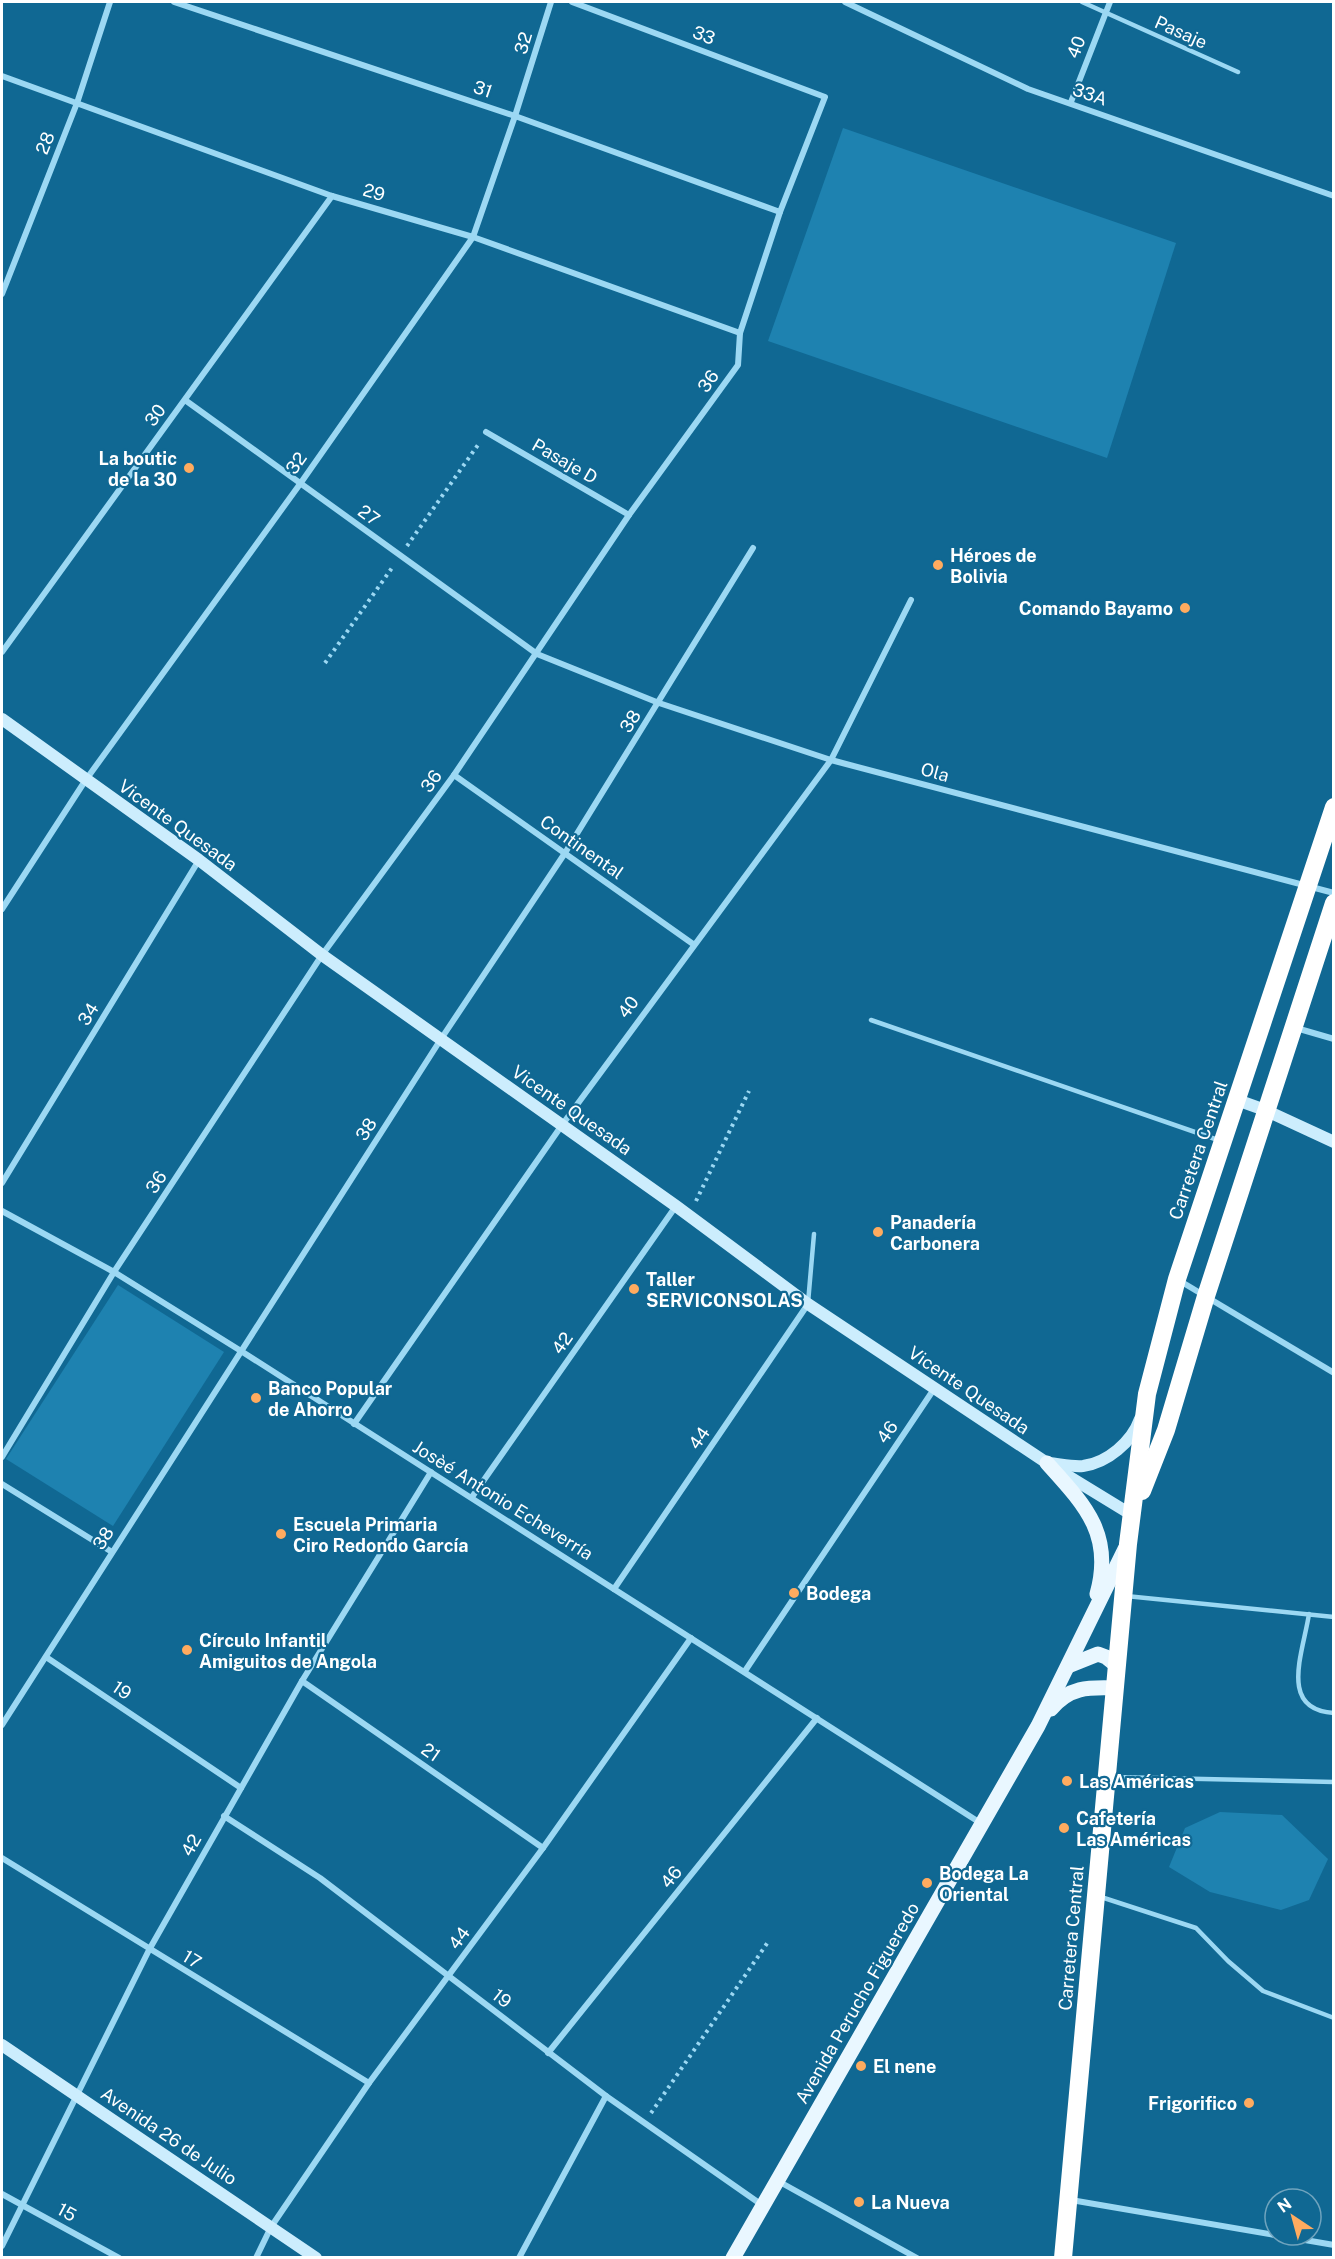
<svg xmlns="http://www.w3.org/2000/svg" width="1335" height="2259" font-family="'Public Sans',sans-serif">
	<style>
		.green { fill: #1e82b0 }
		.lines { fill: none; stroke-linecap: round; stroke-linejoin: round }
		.path { stroke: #9cd8f3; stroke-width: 4; stroke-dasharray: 3 4.5; stroke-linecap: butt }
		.lane { stroke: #9cd8f3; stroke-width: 4.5 }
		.street { stroke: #9cd8f3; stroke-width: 6 }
		.secondary { stroke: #ccedfd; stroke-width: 12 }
		.primary { stroke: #e9f7ff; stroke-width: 15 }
		.highway { stroke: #fff; stroke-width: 18 }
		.poi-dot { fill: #ffab5f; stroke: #106893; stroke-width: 2 }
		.labels { text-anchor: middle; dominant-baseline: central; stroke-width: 4.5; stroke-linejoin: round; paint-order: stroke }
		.street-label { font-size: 18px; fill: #fff; stroke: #106893 }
		.poi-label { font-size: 18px; font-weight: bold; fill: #fff; stroke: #106893; text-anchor: start }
	</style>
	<rect width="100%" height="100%" fill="#106893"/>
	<g class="green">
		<path d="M843 128 1176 243 1107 458 768 341Z"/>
		<path d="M118 1285 224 1352 113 1526 6 1459Z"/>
		<path d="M1220 1812 1282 1815 1328 1859 1309 1900 1281 1910 1210 1892 1169 1867 1185 1828Z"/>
	</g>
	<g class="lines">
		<g class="path">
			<path d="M407 546 480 442"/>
			<path d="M325 663 394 565"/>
			<path d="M696 1201 749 1091"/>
			<path d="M651 2113 768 1942"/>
		</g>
		<g class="lane">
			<path d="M1082 2 1238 72"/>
			<path d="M871 1020 1218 1140"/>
			<path d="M808 1303 814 1234"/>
			<path d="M1126 1596 1334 1617"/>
			<path d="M1309 1614C1303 1653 1278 1710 1334 1713"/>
			<path d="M1112 1777 1334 1782"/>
			<path d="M1101 1897 1196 1928 1228 1961 1263 1991 1334 2018"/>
		</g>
		<g class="street">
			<path d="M174 2 515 116 780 212"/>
			<path d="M845 2 1028 89 1334 196"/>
			<path d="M2 76 332 196 473 237 740 333"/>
			<path d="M1071 102 1110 2"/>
			<path d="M2 294 77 103 110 2"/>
			<path d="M185 400 537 654 659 703 831 760 1334 893"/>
			<path d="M486 432 629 515"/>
			<path d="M2 652 332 196"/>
			<path d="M454 775 693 944"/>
			<path d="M2 909 85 781 300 484 473 237 515 116 551 2"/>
			<path d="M1296 1028 1334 1039"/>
			<path d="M2 1183 199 860"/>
			<path d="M2 1211 114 1272 241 1351 982 1824"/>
			<path d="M1180 1281 1334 1373"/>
			<path d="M354 1424 562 1125 831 760 911 600"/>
			<path d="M2 1457 114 1272 322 955 454 775 629 515 738 365 740 333 780 212 825 97 572 2"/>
			<path d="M2 1484 112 1552"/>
			<path d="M472 1497 676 1206"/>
			<path d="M614 1589 808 1304"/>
			<path d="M46 1657 241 1788"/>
			<path d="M745 1671 934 1389"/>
			<path d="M302 1681 543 1848"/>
			<path d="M2 1725 441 1039 565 853 753 548"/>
			<path d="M224 1816 320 1878 606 2096 762 2205"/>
			<path d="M2 1858 369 2083"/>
			<path d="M548 2053 817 1718"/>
			<path d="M778 2181 917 2258"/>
			<path d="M2 2194 119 2258"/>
			<path d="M1071 2200 1275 2235"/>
			<path d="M1276 2235 1334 2245"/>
			<path d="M2 2246 149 1950 302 1681 431 1472"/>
			<path d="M256 2258 271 2227 369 2083 543 1848 691 1638"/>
			<path d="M519 2258 606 2096"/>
		</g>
		<g class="secondary">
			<path d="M2 719 199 860 322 955 676 1206 808 1304 1047 1463 1132 1515"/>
			<path d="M1237 1100 1265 1110 1334 1142"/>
			<path d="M1049 1463C1060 1464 1072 1467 1083 1466 1107 1463 1132 1442 1140 1419"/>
			<path d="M2 2045 316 2258"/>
		</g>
		<g class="primary">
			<path d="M1047 1463C1084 1504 1114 1534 1097 1594"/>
			<path d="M1068 1666 1098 1654 1106 1657 1117 1666"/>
			<path d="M1051 1709C1069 1687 1088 1687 1115 1688"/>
			<path d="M733 2258 1038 1726 1125 1549"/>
		</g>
		<g class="highway">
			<path d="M1142 1491 1166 1430 1206 1296 1334 903"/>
			<path d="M1063 2258 1128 1544 1147 1394 1177 1279 1334 807"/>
		</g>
	</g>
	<g class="poi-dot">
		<circle cx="189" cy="468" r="6"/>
		<circle cx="938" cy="565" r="6"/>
		<circle cx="1185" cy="608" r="6"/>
		<circle cx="878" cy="1232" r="6"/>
		<circle cx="634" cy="1289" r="6"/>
		<circle cx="256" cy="1398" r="6"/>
		<circle cx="281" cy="1534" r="6"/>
		<circle cx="794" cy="1593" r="6"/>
		<circle cx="187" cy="1650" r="6"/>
		<circle cx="1067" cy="1781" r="6"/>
		<circle cx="1064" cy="1828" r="6"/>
		<circle cx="927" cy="1883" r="6"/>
		<circle cx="861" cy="2066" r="6"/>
		<circle cx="1249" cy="2103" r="6"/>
		<circle cx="859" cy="2202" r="6"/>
	</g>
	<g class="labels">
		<g class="street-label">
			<text transform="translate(1181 32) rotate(24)">Pasaje</text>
			<text transform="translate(704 35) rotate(21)">33</text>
			<text transform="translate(523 43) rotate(-73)">32</text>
			<text transform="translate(1076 47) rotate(-69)">40</text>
			<text transform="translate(483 89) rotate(19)">31</text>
			<text transform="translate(1090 94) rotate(19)">33A</text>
			<text transform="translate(45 143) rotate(-68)">28</text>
			<text transform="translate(374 192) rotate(16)">29</text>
			<text transform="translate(708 381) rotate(-54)">36</text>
			<text transform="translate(155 415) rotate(-54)">30</text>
			<text transform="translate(565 461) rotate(30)">Pasaje D</text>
			<text transform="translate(296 463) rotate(-55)">32</text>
			<text transform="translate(369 515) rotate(36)">27</text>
			<text transform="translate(630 721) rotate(-58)">38</text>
			<text transform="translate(935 772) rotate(15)">Ola</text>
			<text transform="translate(431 781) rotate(-54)">36</text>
			<text transform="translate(178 825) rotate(36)">Vicente Quesada</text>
			<text transform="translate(582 847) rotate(35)">Continental</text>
			<text transform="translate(628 1007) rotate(-54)">40</text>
			<text transform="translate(88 1014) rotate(-58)">34</text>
			<text transform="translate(572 1110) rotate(35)">Vicente Quesada</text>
			<text transform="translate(366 1129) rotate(-57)">38</text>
			<text transform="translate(1198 1150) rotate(-71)">Carretera Central</text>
			<text transform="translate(156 1182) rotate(-57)">36</text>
			<text transform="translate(562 1343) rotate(-55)">42</text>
			<text transform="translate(969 1390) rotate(34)">Vicente Quesada</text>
			<text transform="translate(887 1432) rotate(-56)">46</text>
			<text transform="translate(699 1438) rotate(-56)">44</text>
			<text transform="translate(503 1500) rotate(32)">Josèé Antonio Echeverría</text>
			<text transform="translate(103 1538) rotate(-57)">38</text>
			<text transform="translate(122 1690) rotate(34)">19</text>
			<text transform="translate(431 1752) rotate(35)">21</text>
			<text transform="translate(191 1845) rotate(-61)">42</text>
			<text transform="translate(671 1877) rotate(-51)">46</text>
			<text transform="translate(459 1938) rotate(-54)">44</text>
			<text transform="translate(1071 1938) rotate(-85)">Carretera Central</text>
			<text transform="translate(192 1959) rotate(31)">17</text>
			<text transform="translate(502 1998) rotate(38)">19</text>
			<text transform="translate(857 2003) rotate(-60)">Avenida Perucho Figueredo</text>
			<text transform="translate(169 2136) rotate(34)">Avenida 26 de Julio</text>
			<text transform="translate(67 2212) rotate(28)">15</text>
		</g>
		<g class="poi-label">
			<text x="177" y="458" text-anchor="end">La boutic<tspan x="177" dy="21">de la 30</tspan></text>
			<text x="950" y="555">Héroes de<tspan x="950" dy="21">Bolivia</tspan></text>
			<text x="1173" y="608" text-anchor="end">Comando Bayamo</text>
			<text x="890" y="1222">Panadería<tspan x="890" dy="21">Carbonera</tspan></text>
			<text x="646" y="1279">Taller<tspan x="646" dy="21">SERVICONSOLAS</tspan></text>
			<text x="268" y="1388">Banco Popular<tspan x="268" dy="21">de Ahorro</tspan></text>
			<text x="293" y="1524">Escuela Primaria<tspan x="293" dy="21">Ciro Redondo García</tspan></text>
			<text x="806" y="1593">Bodega</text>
			<text x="199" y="1640">Círculo Infantil<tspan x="199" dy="21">Amiguitos de Angola</tspan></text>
			<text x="1079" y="1781">Las Américas</text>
			<text x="1076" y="1818">Cafetería<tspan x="1076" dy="21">Las Américas</tspan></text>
			<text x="939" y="1873">Bodega La<tspan x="939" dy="21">Oriental</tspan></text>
			<text x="873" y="2066">El nene</text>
			<text x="1237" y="2103" text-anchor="end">Frigorifico</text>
			<text x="871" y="2202">La Nueva</text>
		</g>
	</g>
	<rect width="1335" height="2259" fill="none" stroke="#ffffff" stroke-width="6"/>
	<g transform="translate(1293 2217) rotate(324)"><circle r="28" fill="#106893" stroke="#70a4be" stroke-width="1.5"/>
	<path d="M0-4.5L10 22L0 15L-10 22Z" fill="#ffab5f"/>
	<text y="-9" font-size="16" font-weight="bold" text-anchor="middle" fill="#ffffff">N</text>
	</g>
</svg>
